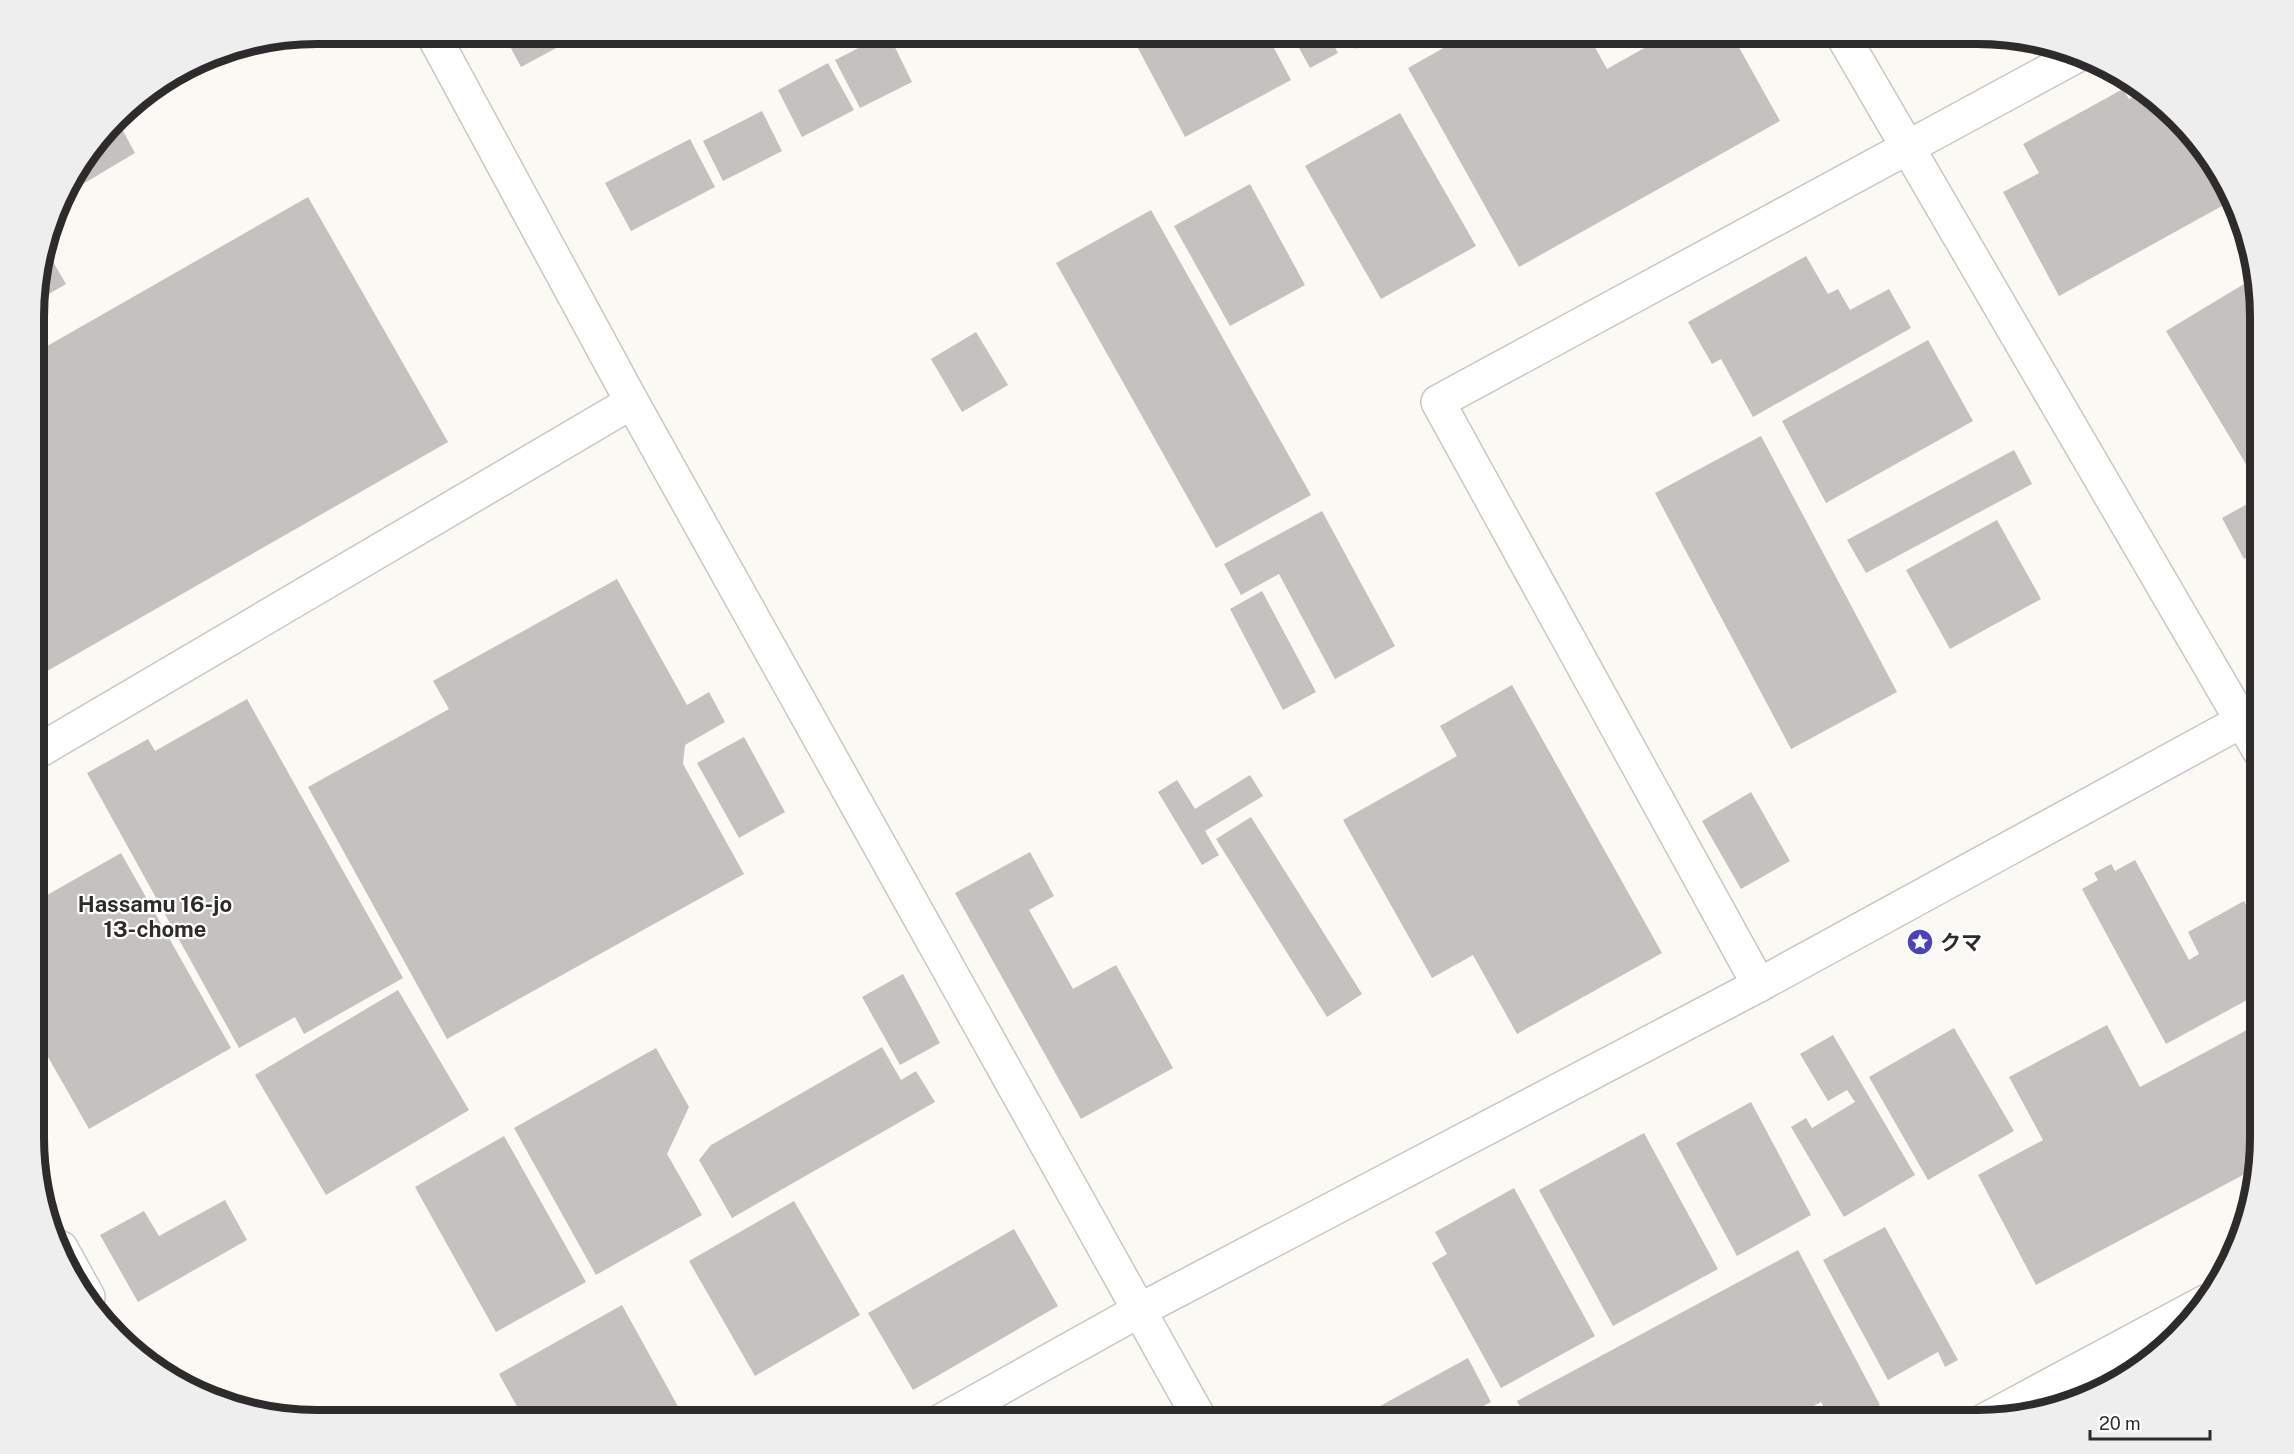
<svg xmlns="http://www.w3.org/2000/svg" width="2294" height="1454" font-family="'Public Sans','Noto Sans JP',sans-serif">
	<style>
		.building { fill: #c5c1be }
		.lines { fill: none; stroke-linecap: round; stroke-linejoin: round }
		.minor-casing { stroke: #c8c7c2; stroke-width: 36 }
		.minor { stroke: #fff; stroke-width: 33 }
		.labels { text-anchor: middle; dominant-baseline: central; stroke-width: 4.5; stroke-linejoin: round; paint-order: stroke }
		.poi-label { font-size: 21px; font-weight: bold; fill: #2d2c2a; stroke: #fff; text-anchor: start }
		.neighbourhood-label { font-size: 22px; font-weight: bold; fill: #2d2c2a; stroke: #fff }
		.rim { fill: none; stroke: #2d2c2a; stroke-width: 8 }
	</style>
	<rect width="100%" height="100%" fill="#faf9f4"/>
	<g class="building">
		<path d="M503 33H584L521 67Z"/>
		<path d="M888 33 912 82 860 108 835 60Z"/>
		<path d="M1130 33H1266L1291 80 1185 137Z"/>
		<path d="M1291 33H1327L1338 53 1310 68Z"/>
		<path d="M1347 33H1386L1356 49Z"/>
		<path d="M1470 33H1587L1607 69 1671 33H1731L1780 121 1519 267 1408 68Z"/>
		<path d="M828 63 854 110 802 137 778 90Z"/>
		<path d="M2123 89 2129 99 2144 91 2223 175 2231 201 2059 296 2003 192 2039 173 2023 144Z"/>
		<path d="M762 111 782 151 723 181 703 141Z"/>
		<path d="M1400 113 1476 246 1381 299 1305 166Z"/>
		<path d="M117 120 135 153 61 197 62 191Z"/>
		<path d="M690 139 715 187 631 231 605 183Z"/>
		<path d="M1250 184 1305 285 1230 326 1174 226Z"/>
		<path d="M308 197 448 442 35 678V353Z"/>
		<path d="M1151 210 1311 495 1216 548 1056 263Z"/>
		<path d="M45 248 66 284 35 302V280Z"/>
		<path d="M1806 256 1828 294 1838 289 1850 310 1889 289 1911 328 1753 417 1721 359 1712 364 1688 322Z"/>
		<path d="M2254 278 2260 299V483L2258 484 2166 331Z"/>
		<path d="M976 332 1008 385 962 412 931 359Z"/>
		<path d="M1928 340 1973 421 1826 503 1782 421Z"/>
		<path d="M1761 436 1897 692 1791 749 1655 493Z"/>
		<path d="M2014 450 2032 484 1866 573 1847 540Z"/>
		<path d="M2260 497V550L2244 559 2222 518Z"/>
		<path d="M1322 511 1395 646 1335 679 1279 574 1241 595 1224 564Z"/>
		<path d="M1997 520 2041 599 1950 649 1906 570Z"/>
		<path d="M617 579 687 705 709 692 725 722 685 745 683 764 744 874 447 1039 308 787 449 709 433 681Z"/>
		<path d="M1262 591 1316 692 1283 710 1230 609Z"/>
		<path d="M1512 685 1662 953 1517 1034 1473 955 1432 978 1343 820 1457 756 1440 726Z"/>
		<path d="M247 699 403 978 304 1034 295 1017 239 1048 87 773 148 739 155 751Z"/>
		<path d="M744 737 785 812 739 838 697 763Z"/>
		<path d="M1250 775 1263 796 1205 831 1219 855 1202 865 1158 792 1177 780 1195 809Z"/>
		<path d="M1751 792 1790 861 1741 889 1702 821Z"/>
		<path d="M1251 817 1362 994 1327 1017 1216 839Z"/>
		<path d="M1030 852 1054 896 1029 910 1073 989 1116 965 1173 1068 1081 1119 955 893Z"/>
		<path d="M121 853 231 1048 89 1129 35 1034V902Z"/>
		<path d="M2135 860 2189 960 2199 954 2188 932 2244 901 2260 932V993L2166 1044 2082 889 2098 880 2094 873 2111 864 2115 871Z"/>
		<path d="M903 974 940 1043 900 1065 862 997Z"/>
		<path d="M398 990 469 1110 326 1195 255 1075Z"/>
		<path d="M2260 1023 2258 1167 2036 1285 1978 1175 2043 1140 2009 1077 2107 1025 2140 1087Z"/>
		<path d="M1954 1028 2014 1131 1928 1180 1869 1077Z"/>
		<path d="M1833 1035 1915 1175 1844 1217 1791 1127 1806 1118 1812 1128 1855 1102 1847 1090 1828 1101 1800 1054Z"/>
		<path d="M882 1047 901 1080 916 1071 935 1102 732 1218 699 1160 711 1145Z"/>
		<path d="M656 1048 689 1107 667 1154 702 1215 596 1275 514 1128Z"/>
		<path d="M1751 1102 1811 1215 1737 1256 1676 1143Z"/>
		<path d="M1644 1133 1718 1269 1613 1326 1539 1190Z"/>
		<path d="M504 1136 586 1282 496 1332 415 1187Z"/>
		<path d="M1514 1188 1595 1336 1501 1388 1432 1263 1447 1254 1435 1232Z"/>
		<path d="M225 1200 247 1240 138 1302 100 1235 144 1211 159 1236Z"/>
		<path d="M794 1201 860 1315 755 1376 689 1261Z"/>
		<path d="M1885 1227 1958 1360 1945 1367 1938 1352 1888 1380 1823 1260Z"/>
		<path d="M1014 1229 1058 1306 913 1390 868 1313Z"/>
		<path d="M1798 1250 1880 1405 1852 1420H1831L1821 1402 1788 1420 1528 1421 1517 1401Z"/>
		<path d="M622 1305 686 1421H525L499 1374Z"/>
		<path d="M1468 1358 1491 1402 1456 1421H1388L1380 1406Z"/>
		<path d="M1369 1408 1376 1421H1345Z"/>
		<path d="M1496 1410 1502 1421H1475Z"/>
	</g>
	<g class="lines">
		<defs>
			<g id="minor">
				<path d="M432 33 632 402 1201 1421"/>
				<path d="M1841 33 2260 752"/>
				<path d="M35 753 632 402"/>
				<path d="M1759 985 1438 402 2078 55"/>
				<path d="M61 1248 88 1297"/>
				<path d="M1985 1420 2205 1302"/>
				<path d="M941 1421 1140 1310 1759 985 2260 711"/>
			</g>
		</defs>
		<use href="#minor" class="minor-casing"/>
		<use href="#minor" class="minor"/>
	</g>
	<defs>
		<symbol id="sight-disc" viewBox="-11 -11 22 22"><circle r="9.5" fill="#4c43ba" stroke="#fff"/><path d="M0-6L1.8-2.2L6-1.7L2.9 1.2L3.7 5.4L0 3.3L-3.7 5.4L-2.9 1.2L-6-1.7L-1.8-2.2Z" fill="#fff"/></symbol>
	</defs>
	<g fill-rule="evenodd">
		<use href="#sight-disc" x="1905" y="927" width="30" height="30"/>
	</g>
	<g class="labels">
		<g class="poi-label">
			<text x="1940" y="942">クマ</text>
		</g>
		<g class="neighbourhood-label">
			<text x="155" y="904">Hassamu 16-jo<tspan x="155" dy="25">13-chome</tspan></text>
		</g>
	</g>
	<path d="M0 0H2294V1454H0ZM317 44H1977A273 273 0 0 1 2250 317V1137A273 273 0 0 1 1977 1410H317A273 273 0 0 1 44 1137V317A273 273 0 0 1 317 44Z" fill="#eee" fill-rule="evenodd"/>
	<path class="rim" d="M317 44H1977A273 273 0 0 1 2250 317V1137A273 273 0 0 1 1977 1410H317A273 273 0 0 1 44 1137V317A273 273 0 0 1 317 44Z"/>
	<path d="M2090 1430v9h120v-9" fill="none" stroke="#2d2c2a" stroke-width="3"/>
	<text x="2099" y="1430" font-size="18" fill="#2d2c2a" stroke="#ffffff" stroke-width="4.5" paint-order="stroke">20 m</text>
</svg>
